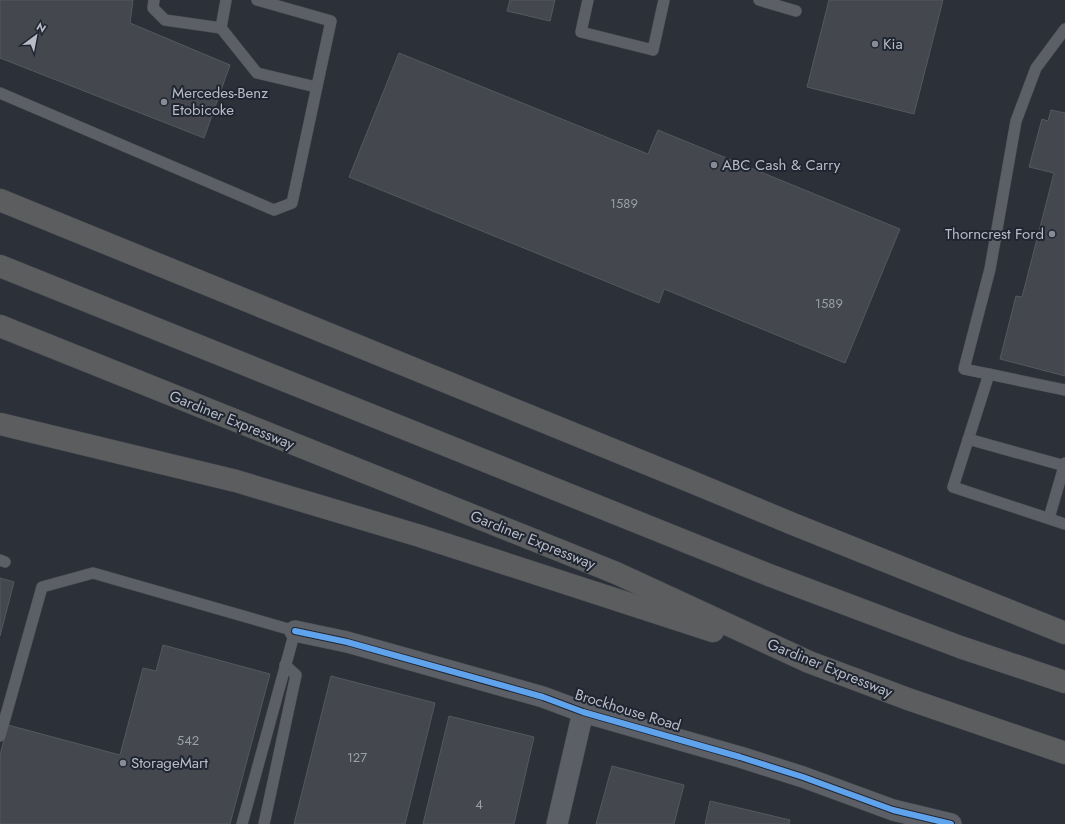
<svg xmlns="http://www.w3.org/2000/svg" width="1065" height="824" font-family="Jost,sans-serif">
	<style>
		.building { fill: #44474d; stroke: #54585f }
		.lines { fill: none; stroke-linecap: round; stroke-linejoin: round }
		.service-casing { stroke: #484b51; stroke-width: 12 }
		.minor-casing { stroke: #484b51; stroke-width: 22 }
		.motorway-casing { stroke: #494c53; stroke-width: 23 }
		.service { stroke: #5c5f65; stroke-width: 11 }
		.minor { stroke: #5c5f65; stroke-width: 21 }
		.motorway { stroke: #5b5d5f; stroke-width: 22 }
		.cycleway-casing { stroke: #202631; stroke-width: 8 }
		.cycleway { stroke: #60a3ed; stroke-width: 6 }
		.poi-dot { fill: #868b95; stroke: #202631; stroke-width: 1.5 }
		.labels { text-anchor: middle; dominant-baseline: central; stroke-width: 4; stroke-linejoin: round; paint-order: stroke }
		.number-label { font-size: 13px; fill: #9a9fa8 }
		.poi-label { font-size: 15px; fill: #b7bcc7; stroke: #202631; text-anchor: start }
		.street-label { font-size: 15px; fill: #b7bcc7; stroke: #202631 }
	</style>
	<rect width="100%" height="100%" fill="#2c3038"/>
	<g class="building">
		<path d="M0 0H133L130 23 230 65 204 138 0 58Z"/>
		<path d="M510 0H555L550 21 507 11Z"/>
		<path d="M829 0H943L914 114 807 87Z"/>
		<path d="M399 53 648 154 658 130 900 229 845 363 664 289 659 303 349 177Z"/>
		<path d="M1051 110 1065 113V376L1000 359 1016 296 1022 297 1054 173 1029 167 1042 119 1048 121Z"/>
		<path d="M0 578 14 582 0 636Z"/>
		<path d="M163 645 270 674 230 824H0V755L8 725 120 755 143 668 156 671Z"/>
		<path d="M331 676 435 703 405 824H294Z"/>
		<path d="M449 716 534 737 514 824H423Z"/>
		<path d="M612 766 684 785 674 824H596Z"/>
		<path d="M710 801 790 820 789 824H705Z"/>
	</g>
	<g class="lines">
		<defs>
			<g id="service">
				<path d="M154 0 153 8 165 20 221 28"/>
				<path d="M226 0 221 28 257 73 316 87"/>
				<path d="M588 0 581 32 653 50 664 0"/>
				<path d="M759 0 796 11"/>
				<path d="M1065 29 1036 68 1016 121 990 269 964 369 1065 390"/>
				<path d="M0 93 274 210 292 203 331 21 257 0"/>
				<path d="M989 374 953 487 1065 524"/>
				<path d="M968 439 1065 466"/>
				<path d="M1049 518 1065 463"/>
				<path d="M0 560 5 562"/>
				<path d="M0 736 42 587 93 573 295 631 242 824"/>
				<path d="M264 824 296 675 285 665"/>
			</g>
			<g id="minor">
				<path d="M295 631 347 642 543 697 583 712 740 757 803 777 893 810 951 824"/>
				<path d="M557 824 583 712"/>
			</g>
			<g id="motorway">
				<path d="M0 200 687 480 793 524 1065 633"/>
				<path d="M0 266 769 575 960 647 1065 682"/>
				<path d="M0 326 616 573 809 662 908 699 1065 753"/>
				<path d="M0 424 236 481 420 536 713 631"/>
			</g>
		</defs>
		<use href="#service" class="service-casing"/>
		<use href="#minor" class="minor-casing"/>
		<use href="#motorway" class="motorway-casing"/>
		<use href="#service" class="service"/>
		<use href="#minor" class="minor"/>
		<use href="#motorway" class="motorway"/>
		<defs>
			<path id="cycleway" d="M295 631 347 642 543 697 583 712 740 757 803 777 893 810 951 824"/>
		</defs>
		<use href="#cycleway" class="cycleway-casing"/>
		<use href="#cycleway" class="cycleway"/>
	</g>
	<g class="poi-dot">
		<circle cx="875" cy="44" r="4"/>
		<circle cx="164" cy="102" r="4"/>
		<circle cx="714" cy="165" r="4"/>
		<circle cx="1052" cy="234" r="4"/>
		<circle cx="123" cy="763" r="4"/>
	</g>
	<g class="labels">
		<g class="number-label">
			<text x="624" y="203">1589</text>
			<text x="829" y="303">1589</text>
			<text x="188" y="740">542</text>
			<text x="357" y="757">127</text>
			<text x="479" y="804">4</text>
		</g>
		<g class="poi-label">
			<text x="883" y="44">Kia</text>
			<text x="172" y="93">Mercedes-Benz<tspan x="172" dy="17">Etobicoke</tspan></text>
			<text x="722" y="165">ABC Cash &amp; Carry</text>
			<text x="1044" y="234" text-anchor="end">Thorncrest Ford</text>
			<text x="131" y="763">StorageMart</text>
		</g>
		<g class="street-label">
			<text transform="translate(232 420) rotate(22)">Gardiner Expressway</text>
			<text transform="translate(533 540) rotate(22)">Gardiner Expressway</text>
			<text transform="translate(830 668) rotate(22)">Gardiner Expressway</text>
			<text transform="translate(628 710) rotate(17)">Brockhouse Road</text>
		</g>
	</g>
	<g transform="translate(36 36) rotate(32)" stroke="#202631" stroke-width="3" paint-order="stroke">
	<path d="M0-3L7 15L0 10L-7 15Z" fill="#b7bcc7"/>
	<text y="-6" font-size="11" font-weight="bold" text-anchor="middle" fill="#b7bcc7">N</text>
	</g>
</svg>
